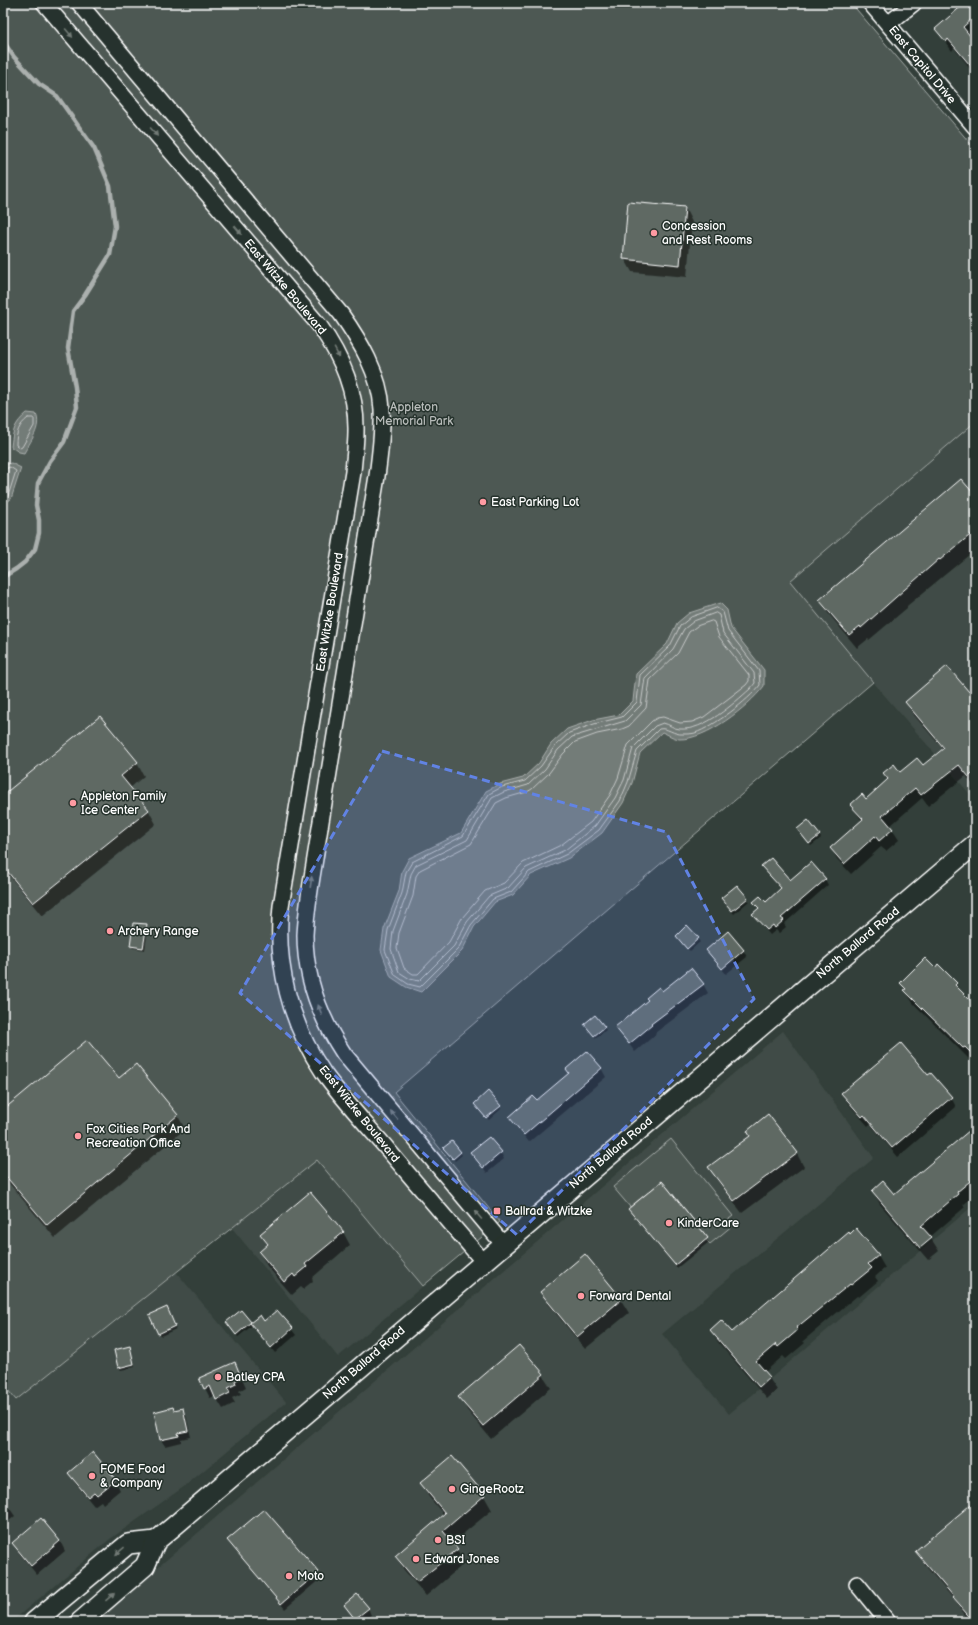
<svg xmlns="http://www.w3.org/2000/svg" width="978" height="1625" font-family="'Balsamiq Sans',sans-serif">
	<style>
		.built { fill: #404c47 }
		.green { fill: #4d5853; stroke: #a6aca9 }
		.water { fill: #737b78; stroke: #abb0ae }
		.shadow { fill: #0007 }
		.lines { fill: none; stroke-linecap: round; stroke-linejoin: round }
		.shore { stroke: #c7cac9; stroke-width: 1 }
		.stream { stroke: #abb0ae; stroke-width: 4.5 }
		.building { fill: #5f6964; stroke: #fff }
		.minor-casing { stroke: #fff; stroke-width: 18 }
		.major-casing { stroke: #fff; stroke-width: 22 }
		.minor { stroke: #26332d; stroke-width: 15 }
		.major { stroke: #26332d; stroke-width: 19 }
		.oneway { fill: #727a76 }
		.marked { fill: #6183e4; fill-opacity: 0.2; stroke: #6183e4; stroke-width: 3; stroke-dasharray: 8 5; stroke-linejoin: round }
		.poi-dot { fill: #ff9aa2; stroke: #26332d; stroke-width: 1.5 }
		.labels { text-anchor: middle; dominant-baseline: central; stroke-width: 3; stroke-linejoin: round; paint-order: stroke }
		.street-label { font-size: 12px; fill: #fff; stroke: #26332d }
		.poi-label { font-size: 12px; fill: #fff; stroke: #26332d; text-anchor: start }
		.park-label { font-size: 12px; fill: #b8bcba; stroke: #26332d }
	</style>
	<rect width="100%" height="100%" fill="#333f3a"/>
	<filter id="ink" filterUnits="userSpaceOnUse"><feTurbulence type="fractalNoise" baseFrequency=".025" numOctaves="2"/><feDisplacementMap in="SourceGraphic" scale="8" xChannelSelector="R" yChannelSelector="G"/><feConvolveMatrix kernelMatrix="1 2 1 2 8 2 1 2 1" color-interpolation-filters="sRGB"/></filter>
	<g filter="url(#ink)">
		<g class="built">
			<path d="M975 422V800L873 682 789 581Z"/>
			<path d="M783 1031 874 1158 662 1334 729 1414 975 1204V1622H94Z"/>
			<path d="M317 1160 423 1286 338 1357 232 1228Z"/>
			<path d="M176 1272 286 1402 185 1486 110 1539 17 1617 8 1622H3V1384L16 1399Z"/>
		</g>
		<g class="green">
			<path d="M3 3H851L975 149V422L790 581 873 682 394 1092 500 1222 423 1286 317 1160 16 1400 3 1384Z"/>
			<path d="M671 1139 733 1216 729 1219 733 1225 710 1244 706 1240 708 1238 662 1181 630 1207 613 1187Z"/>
		</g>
		<g class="water">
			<path d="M27 413 36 414C42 427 30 442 24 453L19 452 11 447C13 430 14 424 27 413Z"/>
			<path d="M11 463 21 468 11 499 5 503 3 502V468L7 464Z"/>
			<path d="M720 603 727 610 731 628 764 670V686C748 707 706 740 679 739 673 738 667 734 662 732L640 753 632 783 623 803 602 833 569 858 531 875 513 895 495 902 474 927 462 951 421 992 406 987 391 977 381 950 384 929 399 891 402 871 409 858 461 833 486 791 500 784 523 778 539 763 551 744 567 729 593 720 619 715 633 701 636 674 667 644 677 623 689 613Z"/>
		</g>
		<g class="shadow">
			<path d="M973 3H975V30L969 36 975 43V78L966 63 954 48 952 51 936 29Z"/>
			<path d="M685 208 692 222 687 277 632 272 624 258Z"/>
			<path d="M975 497V550L907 606V608L869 640 868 639 857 648 828 613 820 600Z"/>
			<path d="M974 693 975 787 966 776 928 806 922 798 890 826 899 840 886 851 881 847 851 874 837 859 831 848 862 821 851 805 866 800 888 781 884 774H900L923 766 943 749 912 713 906 702 971 696Z"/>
			<path d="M137 763 144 776 130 788 149 811 156 824 42 916 3 868V797Z"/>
			<path d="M808 821 821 838 811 846 798 829Z"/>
			<path d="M762 866 790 882 825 879 828 885 784 924 786 927 779 933 776 930 770 935 753 914 759 909 754 902 766 903 781 889Z"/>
			<path d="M737 886 749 901 734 914 724 901Z"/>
			<path d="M146 925 148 928 145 950 133 948 131 946Z"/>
			<path d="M687 927 700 942 690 951 678 939Z"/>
			<path d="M707 950H743L747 957 726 974Z"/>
			<path d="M935 969 956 984 961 992 975 1006V1065L913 1003 901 983Z"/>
			<path d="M703 984 708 993 655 1033 656 1034 635 1052 616 1027 662 992Z"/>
			<path d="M586 1027H604L606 1030 596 1038Z"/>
			<path d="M135 1065 178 1116 185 1129 55 1238 3 1176V1112L119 1080Z"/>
			<path d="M601 1068 606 1077 529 1142 515 1125 510 1117 537 1101 569 1074 567 1070Z"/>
			<path d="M928 1077 951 1097 956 1107 898 1157 870 1124 868 1126 848 1103 842 1093Z"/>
			<path d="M500 1106 501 1109 489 1120 477 1107Z"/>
			<path d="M975 1127V1195L963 1205 965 1207 930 1237 939 1251 928 1260 880 1204 873 1191 894 1195Z"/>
			<path d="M446 1151 460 1152 462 1155 455 1161Z"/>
			<path d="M472 1152 501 1153 504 1159 487 1173Z"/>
			<path d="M797 1154 804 1167 742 1213 717 1180 710 1168Z"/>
			<path d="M662 1183 709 1242 677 1268 631 1212Z"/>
			<path d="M856 1230 878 1256 885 1268 875 1277 878 1281 859 1297 857 1296 803 1341 805 1343 786 1359 783 1356 765 1372 777 1390 767 1399 718 1342 711 1330 732 1333Z"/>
			<path d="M343 1232 350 1245 312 1278 313 1281 303 1289 301 1287 292 1295 267 1266 260 1253 268 1245 261 1234Z"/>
			<path d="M585 1256 621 1300 629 1313 585 1349 549 1305 541 1292Z"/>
			<path d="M168 1311 176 1329 161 1336 151 1315Z"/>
			<path d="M240 1311 250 1323 264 1322 277 1311 296 1335 275 1353 253 1325 238 1337 229 1325Z"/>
			<path d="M519 1347 543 1375 551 1388 491 1439 467 1410 460 1397Z"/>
			<path d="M131 1350 135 1367 121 1370 119 1368Z"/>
			<path d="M235 1363 246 1387 239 1391 241 1394 232 1398 235 1403 223 1409 215 1396 210 1398 205 1388Z"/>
			<path d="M182 1409 186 1415 191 1437 181 1439V1442L165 1446 161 1440 174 1411Z"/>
			<path d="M69 1473 115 1480 120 1490 103 1504 101 1501 94 1506 75 1483Z"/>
			<path d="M421 1483 484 1496 492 1510 452 1543 465 1563 426 1596 404 1570 396 1556 444 1515 429 1497Z"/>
			<path d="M3 1499 15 1516 3 1526Z"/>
			<path d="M975 1502V1622H971L961 1611 956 1602 924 1564 917 1551Z"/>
			<path d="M228 1540 318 1572 321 1578 285 1609Z"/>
			<path d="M60 1541 65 1551 37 1575 19 1553 13 1543Z"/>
			<path d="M345 1605 368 1608 371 1615 362 1622H358Z"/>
		</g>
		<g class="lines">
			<g class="shore">
				<path d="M28 418H34V426L22 447 20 448 16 445C16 432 19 425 28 418Z"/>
				<path d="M3 470 10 467 16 471 8 496 3 499"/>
				<path d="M717 608 723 612 728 631 759 671 760 685C749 700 713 727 695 733 691 734 687 734 683 734 674 735 667 727 659 729L637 751 628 782 620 801 599 830 567 854 529 872 511 892 493 899 471 925 458 949 420 987 408 984 395 975 385 950 388 930 402 893 406 872 412 862 463 836 489 794 502 787 525 781 541 766 555 746 569 733 594 724 622 717 637 702 640 675 670 646 680 626 691 617Z"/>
				<path d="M716 613 719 615 723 633 754 673 755 683 750 689C733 704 704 731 680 729 674 729 669 724 663 723L655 726 633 748 624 780 615 798 595 826 565 850 526 868 508 888 489 896 467 922 454 946 419 981 410 979 399 972 391 949 393 931 407 894 411 874 416 865 467 840 492 798 504 792 528 785 545 769 558 750 572 737 625 721 641 705 645 678 673 649 684 629 694 621Z"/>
				<path d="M712 621 714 622 719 637 749 675V681L746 685 704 717 692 722 680 723 663 717 657 718 652 721 628 745 618 778 610 795 591 822 561 845 523 863 504 883 485 891 462 918 449 942 418 974H413L404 968 397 948 399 933 413 896 416 876 420 870 471 844 496 803 506 798 527 792 532 789 549 773 563 754 575 742 597 734 622 729 629 726 646 708 650 680 678 653 689 632 697 626Z"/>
			</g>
			<path class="stream" d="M3 41 14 57 39 84 57 96 94 148 110 186 115 226 110 255 85 295 73 311 68 348 75 387 77 407 64 442 50 461 38 483 36 505 39 520V533L35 549 25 562 16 569 3 577"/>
		</g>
		<g class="building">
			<path d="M965 3H975V16L963 27 975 42V71L948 39 946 42 935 29Z"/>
			<path d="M628 202 685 207 680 265 623 259Z"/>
			<path d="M961 479 975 495V531L940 560 939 559 861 628 860 626 849 635 819 600Z"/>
			<path d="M947 666 975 699V771L969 777 959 765 921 795 915 788 882 816 893 829 879 841 875 836 844 864 830 848 863 819 850 805 862 794 866 799 888 779 883 773 894 764 900 772 917 758 923 765 944 748 905 702Z"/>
			<path d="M100 716 138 762 121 776 149 810 33 903 3 866V795Z"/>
			<path d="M808 820 820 835 809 844 797 829Z"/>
			<path d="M771 858 790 880 811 862 826 879 781 918 784 920 775 928 773 925 767 930 752 914 759 908 753 902 760 896 766 902 781 888 761 866Z"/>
			<path d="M737 885 748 898 732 911 721 898Z"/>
			<path d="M133 923 147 924 143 948 130 946Z"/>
			<path d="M687 925 699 938 687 949 676 936Z"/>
			<path d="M728 931 744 950 722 969 706 950Z"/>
			<path d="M925 958 935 968 938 964 957 983 955 985 975 1005V1057L965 1047 963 1048 926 1012 904 990 906 989 900 983Z"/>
			<path d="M691 968 704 984 651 1024 652 1025 629 1044 615 1027 648 1000 646 998 659 987 662 991Z"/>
			<path d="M595 1015 605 1027 594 1036 584 1024Z"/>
			<path d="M87 1040 119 1078 136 1064 178 1115 47 1225 3 1173V1110Z"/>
			<path d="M901 1043 928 1075 931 1073 952 1097 892 1148 864 1115 862 1117 841 1093Z"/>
			<path d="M587 1051 602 1068 524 1135 509 1117 533 1096 537 1100 569 1073 566 1069Z"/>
			<path d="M488 1091 501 1106 486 1118 474 1104Z"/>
			<path d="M768 1114 798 1153 734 1201 708 1167 750 1136 747 1131Z"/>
			<path d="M970 1130 975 1136V1177L957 1192 958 1194 921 1226 932 1238 920 1248 872 1191 883 1181 894 1194Z"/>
			<path d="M489 1137 502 1152 483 1168 470 1152Z"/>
			<path d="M452 1141 461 1152 453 1159 443 1148Z"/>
			<path d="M662 1181 708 1238 675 1265 628 1209Z"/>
			<path d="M310 1192 344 1232 305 1264 307 1267 295 1277 293 1274 284 1282 259 1252 268 1244 260 1234Z"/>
			<path d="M856 1228 879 1255 868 1264 872 1268 851 1285 850 1284 796 1328 798 1330 778 1347 776 1344 756 1361 770 1377 759 1387 710 1330 721 1320 732 1332 849 1232 850 1234Z"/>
			<path d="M585 1254 622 1299 577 1337 540 1292Z"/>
			<path d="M167 1307 175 1326 158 1334 149 1315Z"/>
			<path d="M241 1310 251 1322 236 1335 226 1322Z"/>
			<path d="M277 1310 293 1328 271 1348 250 1323 260 1315 264 1321Z"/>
			<path d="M519 1345 544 1374 483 1426 458 1397Z"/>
			<path d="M130 1346 134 1364 118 1368 114 1350Z"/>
			<path d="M235 1362 241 1377 235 1381 236 1384 228 1388 230 1393 216 1400 210 1386 204 1389 199 1378Z"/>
			<path d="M173 1407 174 1410 183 1408 188 1431 178 1433 179 1436 160 1440 154 1412Z"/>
			<path d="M93 1452 116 1480 97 1495 94 1492 88 1497 68 1473Z"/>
			<path d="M452 1456 485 1495 443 1531 458 1549 417 1582 395 1556 445 1513 420 1483Z"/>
			<path d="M975 1501V1622H974L953 1598 954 1597 915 1551Z"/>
			<path d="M264 1509 319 1572 281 1604 227 1540Z"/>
			<path d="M41 1518 60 1541 31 1566 12 1543Z"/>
			<path d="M357 1594 369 1608 355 1619 344 1605Z"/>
		</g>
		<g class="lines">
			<defs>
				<g id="minor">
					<path d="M44 3 319 325C342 357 357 392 356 432 356 445 354 458 353 472L281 906C275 964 290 1023 323 1072 343 1100 367 1125 389 1151 420 1188 452 1225 483 1261"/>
					<path d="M79 3 341 314C360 341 380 374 382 409 383 431 380 454 377 476L312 877C309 896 306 916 305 935 305 978 321 1019 344 1054L503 1244"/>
					<path d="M870 3 975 127"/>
					<path d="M888 24 914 3"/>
					<path d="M857 1584 888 1622"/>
				</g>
				<g id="major">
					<path d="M34 1622 128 1544 156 1541"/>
					<path d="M80 1622 145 1566 156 1541 173 1527 975 844"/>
				</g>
			</defs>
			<use href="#minor" class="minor-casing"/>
			<use href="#major" class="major-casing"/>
			<use href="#minor" class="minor"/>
			<use href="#major" class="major"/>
		</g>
		<defs><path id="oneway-solid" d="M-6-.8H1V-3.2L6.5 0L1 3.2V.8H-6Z"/></defs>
		<g class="oneway">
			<use href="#oneway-solid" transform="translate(69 33) rotate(50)"/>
			<use href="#oneway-solid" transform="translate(154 132) rotate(50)"/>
			<use href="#oneway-solid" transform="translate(238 230) rotate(50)"/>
			<use href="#oneway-solid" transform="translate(337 353) rotate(62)"/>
			<use href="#oneway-solid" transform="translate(311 882) rotate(-82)"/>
			<use href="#oneway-solid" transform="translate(320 1010) rotate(-110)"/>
			<use href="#oneway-solid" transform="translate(394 1115) rotate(-130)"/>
			<use href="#oneway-solid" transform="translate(478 1215) rotate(-130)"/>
			<use href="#oneway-solid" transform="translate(120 1551) rotate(140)"/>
			<use href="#oneway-solid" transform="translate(110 1597) rotate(-40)"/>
		</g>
	</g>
	<path class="marked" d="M382 751 666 832 754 999 517 1235 240 993Z"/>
	<g class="poi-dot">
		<circle cx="654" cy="233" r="4"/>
		<circle cx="483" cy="502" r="4"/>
		<circle cx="73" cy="803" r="4"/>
		<circle cx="110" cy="931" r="4"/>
		<circle cx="78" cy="1136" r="4"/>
		<rect x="493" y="1207" width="8" height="8" rx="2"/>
		<circle cx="669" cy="1223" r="4"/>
		<circle cx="581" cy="1296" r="4"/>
		<circle cx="218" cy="1377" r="4"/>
		<circle cx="92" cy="1476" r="4"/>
		<circle cx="452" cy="1489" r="4"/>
		<circle cx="438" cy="1540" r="4"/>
		<circle cx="416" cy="1559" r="4"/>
		<circle cx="289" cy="1576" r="4"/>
	</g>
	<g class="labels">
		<g class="street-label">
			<text transform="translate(922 65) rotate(50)">East Capitol Drive</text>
			<text transform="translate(285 287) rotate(50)">East Witzke Boulevard</text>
			<text transform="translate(330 612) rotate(-81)">East Witzke Boulevard</text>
			<text transform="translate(858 943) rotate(-40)">North Ballard Road</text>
			<text transform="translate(359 1114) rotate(51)">East Witzke Boulevard</text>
			<text transform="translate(611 1153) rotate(-40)">North Ballard Road</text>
			<text transform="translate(364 1363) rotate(-41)">North Ballard Road</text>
		</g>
		<g class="poi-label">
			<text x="662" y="226">Concession<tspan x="662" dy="14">and Rest Rooms</tspan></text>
			<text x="491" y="502">East Parking Lot</text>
			<text x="81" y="796">Appleton Family<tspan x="81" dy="14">Ice Center</tspan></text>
			<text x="118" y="931">Archery Range</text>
			<text x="86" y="1129">Fox Cities Park And<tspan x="86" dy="14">Recreation Office</tspan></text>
			<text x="505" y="1211">Ballrad &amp; Witzke</text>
			<text x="677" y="1223">KinderCare</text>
			<text x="589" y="1296">Forward Dental</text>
			<text x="226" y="1377">Batley CPA</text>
			<text x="100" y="1469">FOME Food<tspan x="100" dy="14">&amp; Company</tspan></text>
			<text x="460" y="1489">GingeRootz</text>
			<text x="446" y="1540">BSI</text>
			<text x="424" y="1559">Edward Jones</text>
			<text x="297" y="1576">Moto</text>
		</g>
		<g class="park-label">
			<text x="414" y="407">Appleton<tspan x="414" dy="14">Memorial Park</tspan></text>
		</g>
	</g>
	<rect width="978" height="1625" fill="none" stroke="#26332d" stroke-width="16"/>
	<rect x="8" y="8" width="962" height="1609" fill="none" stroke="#fff" stroke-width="1.5" filter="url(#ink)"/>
</svg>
